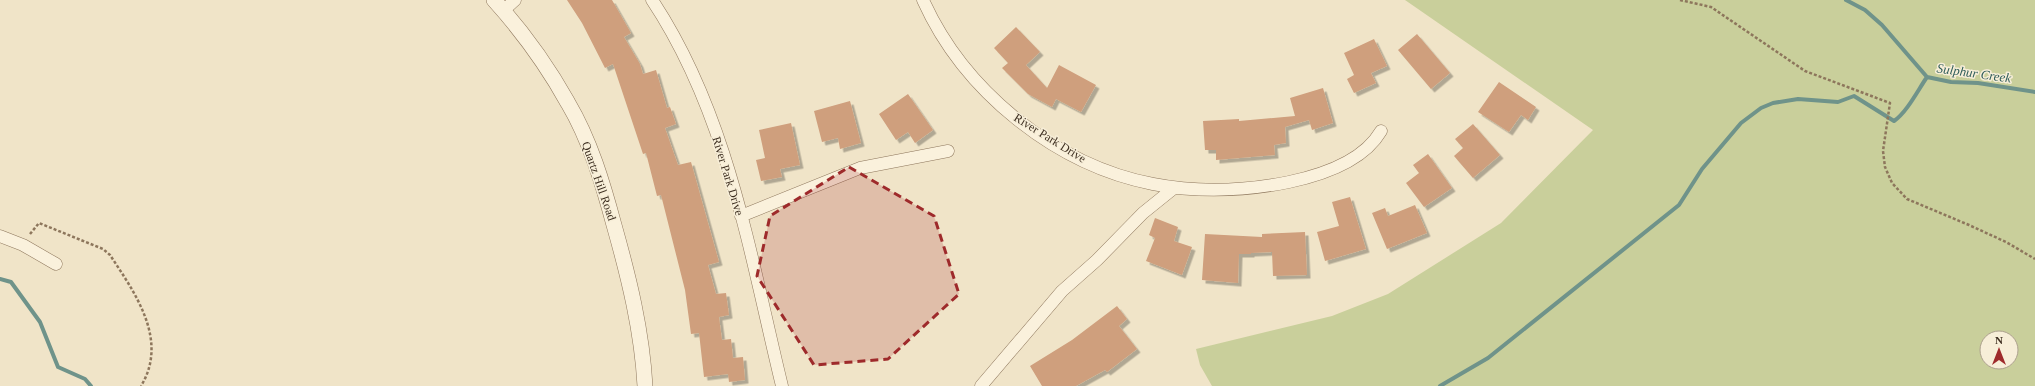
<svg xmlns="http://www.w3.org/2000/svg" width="2035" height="386" font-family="'Times New Roman',serif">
  <defs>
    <filter id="shadow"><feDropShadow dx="3.5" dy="3.5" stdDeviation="0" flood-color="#0004"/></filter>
  </defs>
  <rect width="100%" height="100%" fill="#f0e4c8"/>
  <!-- green -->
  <path fill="#c9cf9b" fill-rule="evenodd" d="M 1405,0 L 2035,0 L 2035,386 L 1212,386 L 1200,365 L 1196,349 L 1332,316 L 1388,294 L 1501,223 L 1593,130 ZM 1987,338 L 2011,338 L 2011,362 L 1987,362 Z"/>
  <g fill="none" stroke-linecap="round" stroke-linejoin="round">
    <!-- stream -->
    <path stroke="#6f938a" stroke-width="4" d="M 1846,0 L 1865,10 L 1882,25 L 1927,77 L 1951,82 L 1978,83 L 2035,92
      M 0,279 L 11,282 L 40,322 L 58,367 L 85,379 L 91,386
      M 1440,386 L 1488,358 L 1679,205 L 1702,169 L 1741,123 L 1761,108 L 1773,103 L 1798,99 L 1838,102 L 1854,96 L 1894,121 C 1907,112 1918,90 1927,77"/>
  </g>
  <!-- building -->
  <path fill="#cf9f7d" filter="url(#shadow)" d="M 567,0 L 612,0 L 631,33 L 624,37 L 640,64 L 643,74 L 656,70 L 667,108 L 670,107 L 676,124 L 665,128 L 678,165 L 691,162 L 719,262 L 708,265 L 716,294 L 726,293 L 729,315 L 719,317 L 722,340 L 731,339 L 733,358 L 743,357 L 745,380 L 729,382 L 728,374 L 704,377 L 699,333 L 691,334 L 685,290 L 661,195 L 657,196 L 646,153 L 643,154 L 613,64 L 605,68 L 582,23 Z
    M 1016,27 L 1040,52 L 1026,65 L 1047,88 L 1059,65 L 1096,85 L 1081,112 L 1056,99 L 1052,107 L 1028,94 L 1002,68 L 1008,63 L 994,48 Z
    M 1417,34 L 1450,73 L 1431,89 L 1398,50 Z
    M 1374,39 L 1387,66 L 1371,73 L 1376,83 L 1354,93 L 1347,79 L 1354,75 L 1344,53 Z
    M 1499,82 L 1536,107 L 1528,120 L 1521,115 L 1509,132 L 1478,112 Z
    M 1323,88 L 1333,123 L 1312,130 L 1309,120 L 1285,127 L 1286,143 L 1274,145 L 1275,155 L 1216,160 L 1216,150 L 1205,150 L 1203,121 L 1239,119 L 1239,121 L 1295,116 L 1290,98 Z
    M 908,94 L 933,130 L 915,143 L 908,132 L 896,140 L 879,114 Z
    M 850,101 L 861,143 L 840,149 L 838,138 L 822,142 L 814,111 Z
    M 791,123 L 800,165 L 780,169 L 782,177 L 761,181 L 756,160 L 765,158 L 759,130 Z
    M 1473,124 L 1500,155 L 1473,178 L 1454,156 L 1463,148 L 1455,139 Z
    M 1428,154 L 1452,188 L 1424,207 L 1406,183 L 1419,173 L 1413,165 Z
    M 1350,197 L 1366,249 L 1325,261 L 1317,232 L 1339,226 L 1332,202 Z
    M 1415,205 L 1427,233 L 1387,249 L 1372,213 L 1385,208 L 1388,216 Z
    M 1155,218 L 1178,227 L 1174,241 L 1192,247 L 1182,275 L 1146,261 L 1155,238 L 1149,235 Z
    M 1305,232 L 1307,275 L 1273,276 L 1272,252 L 1251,253 L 1251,254 L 1239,254 L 1238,283 L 1202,280 L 1205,234 L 1262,237 L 1262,234 Z
    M 1117,306 L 1127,319 L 1119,326 L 1137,349 L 1107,372 L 1105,370 L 1076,386 L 1042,386 L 1030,366 L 1072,340 Z"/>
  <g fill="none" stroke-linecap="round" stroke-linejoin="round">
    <!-- minor casing -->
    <g stroke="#8d765c" stroke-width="13">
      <path id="minor" d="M 652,0 C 728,114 750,255 782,386
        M 923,0 C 964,91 1055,165 1153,184 C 1199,193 1244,191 1289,182 C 1322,175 1363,162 1381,131
        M 503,11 L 515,0
        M 741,216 L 860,168 L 948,151
        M 0,236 L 23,245 L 56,264
        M 981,386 L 1062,291 L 1097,260 L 1143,213 L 1174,188"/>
    </g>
    <!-- tertiary casing -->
    <g stroke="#8d765c" stroke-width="16">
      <path id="tertiary" d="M 494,0 C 522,31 548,67 568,103 C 590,140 603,184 614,225 C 629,278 642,331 645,386"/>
    </g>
    <!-- path -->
    <path stroke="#8d765c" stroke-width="2.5" stroke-dasharray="3 2" stroke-linecap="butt" d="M 1680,0 L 1711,7 L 1805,71 L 1890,103 L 1883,151 L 1885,167 L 1892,183 L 1907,199 L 1969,225 L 2006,242 L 2035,259
      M 30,234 L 39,223 L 103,249 L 110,255 C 135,293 169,340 141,386"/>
    <!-- minor -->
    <use href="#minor" stroke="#faf1dc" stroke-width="12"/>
    <!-- tertiary -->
    <use href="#tertiary" stroke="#faf1dc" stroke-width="15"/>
  </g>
  <!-- marked area -->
  <path fill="#9e2a2b" fill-opacity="0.2" stroke="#9e2a2b" stroke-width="3" stroke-dasharray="8 5" stroke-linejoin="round" d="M 849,167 L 934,216 L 959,294 L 888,359 L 814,365 L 757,276 L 770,216 Z"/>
  <g text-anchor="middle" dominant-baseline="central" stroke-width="3" stroke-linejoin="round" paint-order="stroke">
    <!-- street labels -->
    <g font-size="12" fill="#3d2e20" stroke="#f7eed8">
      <text transform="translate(1050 138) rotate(32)">River Park Drive</text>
      <text transform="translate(728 176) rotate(73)">River Park Drive</text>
      <text transform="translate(599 181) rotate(71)">Quartz Hill Road</text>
    </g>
    <!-- water labels -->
    <g font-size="13" font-style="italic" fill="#2f5d5a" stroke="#f7eed8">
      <text transform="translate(1974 73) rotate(8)">Sulphur Creek</text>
    </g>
  </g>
  <!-- north arrow -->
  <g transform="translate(1999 350)"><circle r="19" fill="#f7eed8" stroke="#ada18e"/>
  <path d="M0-3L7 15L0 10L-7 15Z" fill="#9e2a2b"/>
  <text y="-6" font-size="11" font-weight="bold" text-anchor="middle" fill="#3d2e20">N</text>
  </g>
</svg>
